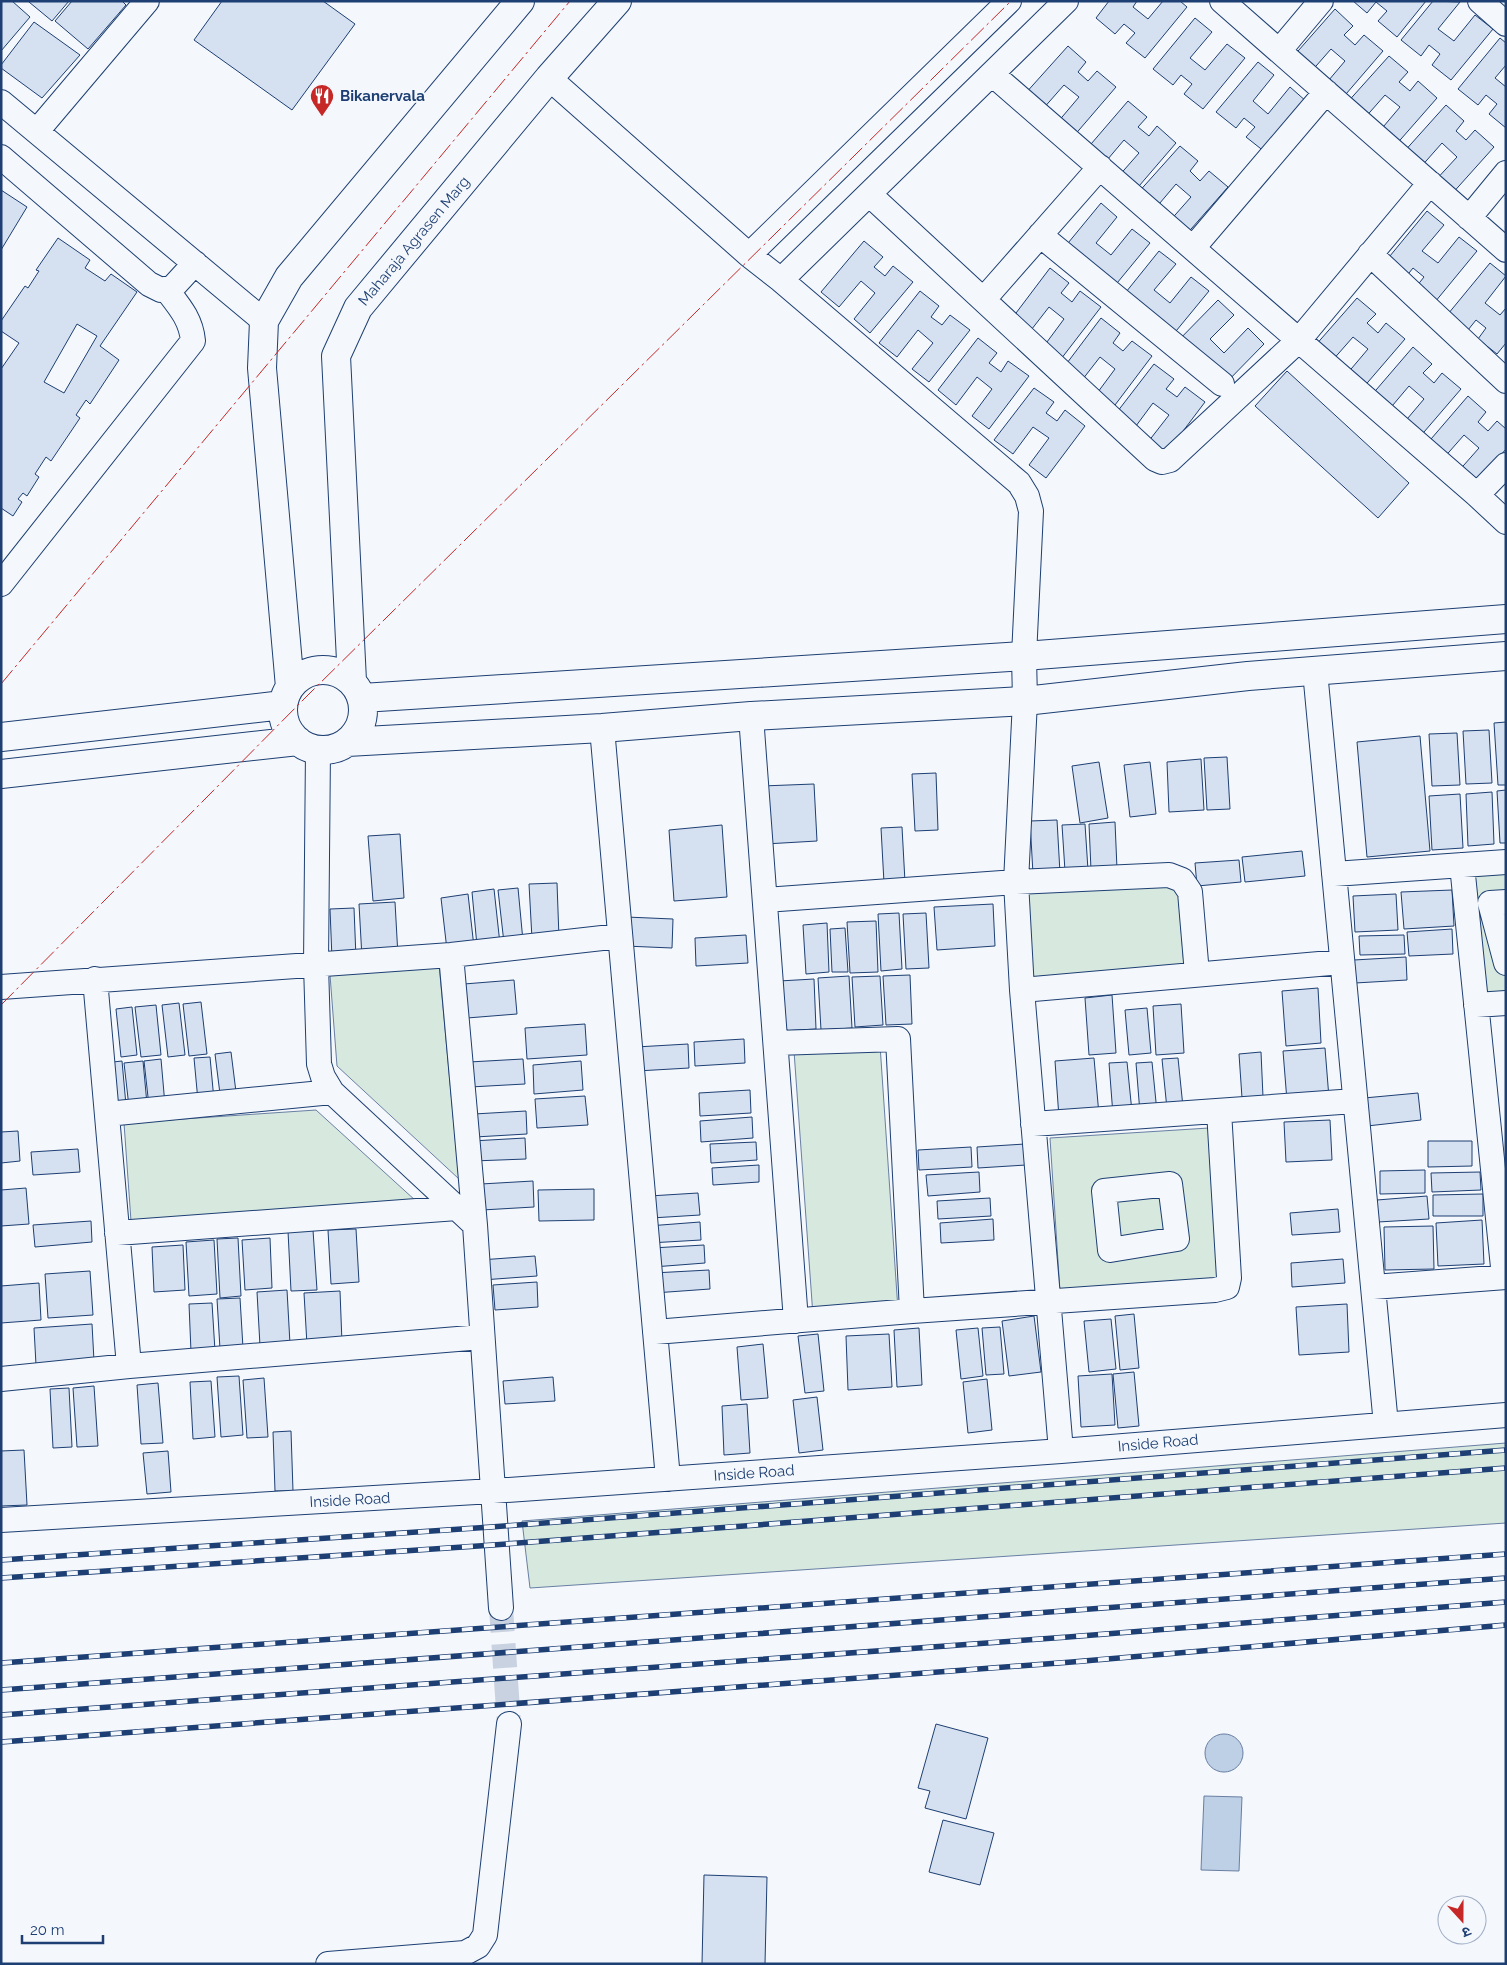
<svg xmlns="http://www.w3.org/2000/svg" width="1507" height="1965" font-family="Raleway,'Noto Sans Devanagari',sans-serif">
  <rect width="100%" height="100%" fill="#f4f7fb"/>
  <!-- green -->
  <path fill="#d7e8df" stroke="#687fa3" d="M 1506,872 L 1506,991 L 1483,993 L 1475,874 Z
    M 1177,877 L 1184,966 L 1032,977 L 1027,888 Z
    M 439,964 L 459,1179 L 337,1066 L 330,975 Z
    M 880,1045 L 898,1310 L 813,1316 L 794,1051 Z
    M 316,1110 L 416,1201 L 131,1221 L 124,1123 Z
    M 1209,1128 L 1219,1281 L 1060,1292 L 1050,1138 Z
    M 1506,1443 L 1506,1523 L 530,1588 L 522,1521 Z"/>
  <!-- water -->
  <path fill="#bed0e5" stroke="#687fa3" d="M1205 1753a19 19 0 1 1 38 0a19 19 0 1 1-38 0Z
    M 1204,1796 L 1242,1797 L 1239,1871 L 1201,1870 Z"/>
  <!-- building -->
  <path fill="#d5e0f0" stroke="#1d3f73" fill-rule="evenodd" d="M 1,1 L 12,1 L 30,17 L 1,51 Z
    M 30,1 L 69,1 L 52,21 L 29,2 Z
    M 72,1 L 122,1 L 126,5 L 88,49 L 55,21 Z
    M 222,1 L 323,1 L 355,24 L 292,110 L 194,40 Z
    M 1109,1 L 1137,1 L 1133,7 L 1148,19 L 1163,1 L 1180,1 L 1187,7 L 1145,58 L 1126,43 L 1135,33 L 1124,24 L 1115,34 L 1096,18 Z
    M 1353,1 L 1426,1 L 1397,37 L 1378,21 L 1387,11 L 1376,2 L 1367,13 Z
    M 1433,1 L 1460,2 L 1438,29 L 1454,41 L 1475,15 L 1493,29 L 1451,80 L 1432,65 L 1440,54 L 1429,45 L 1421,56 L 1401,40 Z
    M 1335,9 L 1353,26 L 1344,35 L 1355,45 L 1364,35 L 1383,51 L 1340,101 L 1323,87 L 1345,61 L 1331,49 L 1309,74 L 1291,59 Z
    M 1195,18 L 1212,32 L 1190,58 L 1205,70 L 1227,44 L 1245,58 L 1203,109 L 1184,94 L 1192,84 L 1181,75 L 1173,85 L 1153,69 Z
    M 34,22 L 80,55 L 42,98 L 1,68 L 1,65 Z
    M 1500,38 L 1506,43 L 1506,65 L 1495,78 L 1506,87 L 1506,128 L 1489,114 L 1497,104 L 1486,95 L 1478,105 L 1458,89 Z
    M 1068,46 L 1086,62 L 1078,72 L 1088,81 L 1097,71 L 1116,87 L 1073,137 L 1057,123 L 1079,97 L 1064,85 L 1042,110 L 1024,95 Z
    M 1389,56 L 1408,72 L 1399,82 L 1410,91 L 1418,81 L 1437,98 L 1394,147 L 1378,133 L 1400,107 L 1385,95 L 1363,120 L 1345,105 Z
    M 1258,62 L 1274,75 L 1253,101 L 1268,114 L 1290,87 L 1307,102 L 1265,152 L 1246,137 L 1255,127 L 1244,118 L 1236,128 L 1216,112 Z
    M 1128,101 L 1147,117 L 1138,127 L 1149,136 L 1157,126 L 1176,143 L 1133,193 L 1117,178 L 1139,153 L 1124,140 L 1102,166 L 1085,151 Z
    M 1446,105 L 1464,121 L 1456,131 L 1466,140 L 1475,130 L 1494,147 L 1450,196 L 1434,182 L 1457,157 L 1442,143 L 1419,169 L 1402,154 Z
    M 1180,146 L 1198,161 L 1190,171 L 1200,181 L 1209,171 L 1228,187 L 1184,237 L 1168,223 L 1191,197 L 1176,184 L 1154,210 L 1136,195 Z
    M 1,190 L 27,207 L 1,250 Z
    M 1101,203 L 1117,217 L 1096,243 L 1111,255 L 1132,229 L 1150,243 L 1108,294 L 1059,254 Z
    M 1427,211 L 1444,225 L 1422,251 L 1438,263 L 1459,237 L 1477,251 L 1435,302 L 1416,287 L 1424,277 L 1413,268 L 1405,278 L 1385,262 Z
    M 58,238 L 90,260 L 85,268 L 105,281 L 111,274 L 137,292 L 100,346 L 119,360 L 90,404 L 86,400 L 76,415 L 80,418 L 51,461 L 46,457 L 35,474 L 39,477 L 27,496 L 23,493 L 18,499 L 22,502 L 13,516 L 1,508 L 1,369 L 19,343 L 1,331 L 1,321 L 25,286 L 28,288 L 39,271 L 36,270 ZM 77,324 L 97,336 L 64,393 L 44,382 Z
    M 864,241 L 883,257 L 874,267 L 885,276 L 893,266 L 913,282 L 870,333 L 854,319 L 875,293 L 861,281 L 839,307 L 821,292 Z
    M 1159,251 L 1176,264 L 1154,290 L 1170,303 L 1191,277 L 1209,291 L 1167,342 L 1118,302 Z
    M 1490,263 L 1506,276 L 1485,303 L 1500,315 L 1506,308 L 1506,343 L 1497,354 L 1478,339 L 1486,328 L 1476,320 L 1468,330 L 1448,314 Z
    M 1050,268 L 1069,283 L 1061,293 L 1072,302 L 1080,291 L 1101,307 L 1061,359 L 1044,346 L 1064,319 L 1049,307 L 1028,334 L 1010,321 Z
    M 920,291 L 939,306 L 931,317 L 942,325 L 950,315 L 970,330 L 929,382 L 912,369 L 933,343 L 918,330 L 897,357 L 879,343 Z
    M 1357,298 L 1376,314 L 1367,323 L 1378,333 L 1386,323 L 1405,339 L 1362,389 L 1346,375 L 1368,349 L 1353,337 L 1331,362 L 1314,347 Z
    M 1218,300 L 1234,315 L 1210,339 L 1224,353 L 1248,328 L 1264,344 L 1218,391 L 1172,347 Z
    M 1101,318 L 1120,333 L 1113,343 L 1123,351 L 1132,341 L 1152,356 L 1112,409 L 1095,396 L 1115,369 L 1100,357 L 1079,384 L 1061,371 Z
    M 978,338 L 997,353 L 989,363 L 1001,372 L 1008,361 L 1029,376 L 989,429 L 972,416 L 992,389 L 977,377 L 956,405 L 938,390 Z
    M 1413,347 L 1432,364 L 1423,373 L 1434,383 L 1442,373 L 1461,389 L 1418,439 L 1402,425 L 1424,399 L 1409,386 L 1387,412 L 1370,397 Z
    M 1154,364 L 1174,379 L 1166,389 L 1177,397 L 1185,387 L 1205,402 L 1165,455 L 1148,442 L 1169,415 L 1153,403 L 1133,430 L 1114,416 Z
    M 1287,371 L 1409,483 L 1378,518 L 1255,406 Z
    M 1034,388 L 1054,402 L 1046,413 L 1057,421 L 1065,410 L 1085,426 L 1046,478 L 1029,465 L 1049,438 L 1033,427 L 1013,454 L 994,440 Z
    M 1468,396 L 1486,412 L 1478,422 L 1488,431 L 1497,421 L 1506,429 L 1506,449 L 1473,487 L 1456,474 L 1479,448 L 1464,435 L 1442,460 L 1425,446 Z
    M 1506,722 L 1506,785 L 1498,785 L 1494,723 Z
    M 1489,730 L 1492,783 L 1466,784 L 1463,731 Z
    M 1457,733 L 1460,785 L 1432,786 L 1429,734 Z
    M 1420,736 L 1430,851 L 1367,857 L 1357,742 Z
    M 1227,757 L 1230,809 L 1207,810 L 1204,758 Z
    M 1201,759 L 1204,810 L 1169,812 L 1167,762 Z
    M 1099,762 L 1108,818 L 1080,823 L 1072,766 Z
    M 1150,762 L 1156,814 L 1130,817 L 1124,765 Z
    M 936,773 L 938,830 L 915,831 L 912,774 Z
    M 814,784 L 817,841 L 765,844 L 762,786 Z
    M 1506,790 L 1506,843 L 1500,843 L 1497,791 Z
    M 1492,792 L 1494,844 L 1468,846 L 1466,794 Z
    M 1460,794 L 1463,848 L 1432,850 L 1429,796 Z
    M 1057,820 L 1060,873 L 1033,874 L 1030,821 Z
    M 1115,822 L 1117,869 L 1091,870 L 1089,824 Z
    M 1085,824 L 1088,870 L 1065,871 L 1062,825 Z
    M 722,825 L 727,897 L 674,901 L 669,830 Z
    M 902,827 L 905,882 L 884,883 L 881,828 Z
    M 400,834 L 404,898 L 373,901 L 368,836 Z
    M 1302,851 L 1305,876 L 1245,882 L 1242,857 Z
    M 1239,860 L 1241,882 L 1197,886 L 1195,863 Z
    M 557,883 L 559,938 L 532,939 L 529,884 Z
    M 518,888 L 523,941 L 504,943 L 498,890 Z
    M 494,889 L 500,944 L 477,946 L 472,892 Z
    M 1452,890 L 1454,926 L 1404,929 L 1401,892 Z
    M 468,894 L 474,947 L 447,950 L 441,898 Z
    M 1396,894 L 1398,930 L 1355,932 L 1353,896 Z
    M 395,902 L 398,956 L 362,958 L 359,904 Z
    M 993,904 L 995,946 L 937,950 L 934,907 Z
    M 354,908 L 356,958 L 332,959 L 330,909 Z
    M 899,913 L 902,969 L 881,971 L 878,914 Z
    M 926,913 L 929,968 L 906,969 L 903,914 Z
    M 626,917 L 673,919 L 672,948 L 625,946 Z
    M 876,921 L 878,972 L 850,973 L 847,922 Z
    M 827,923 L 829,972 L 806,974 L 803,925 Z
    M 845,928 L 848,972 L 832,972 L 830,929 Z
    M 1452,929 L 1453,954 L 1409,956 L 1407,932 Z
    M 746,935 L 748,963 L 696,966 L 695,938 Z
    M 1404,935 L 1405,954 L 1360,955 L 1359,936 Z
    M 1406,957 L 1407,980 L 1355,983 L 1354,960 Z
    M 910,975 L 912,1024 L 886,1025 L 883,976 Z
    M 849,976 L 852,1028 L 821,1030 L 818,978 Z
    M 880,976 L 883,1025 L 855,1027 L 852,977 Z
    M 814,979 L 816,1029 L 781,1031 L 779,981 Z
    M 514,980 L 517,1014 L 467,1018 L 464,984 Z
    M 1318,988 L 1321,1043 L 1286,1046 L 1282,991 Z
    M 1112,995 L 1116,1053 L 1089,1055 L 1085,998 Z
    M 201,1002 L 207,1054 L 189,1056 L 183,1004 Z
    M 179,1003 L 185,1055 L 168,1057 L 162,1005 Z
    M 1181,1004 L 1184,1053 L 1156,1055 L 1153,1006 Z
    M 156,1005 L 161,1055 L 141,1057 L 135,1007 Z
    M 132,1007 L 137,1055 L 121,1057 L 116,1009 Z
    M 1147,1008 L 1151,1053 L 1129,1055 L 1125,1010 Z
    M 585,1024 L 587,1055 L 527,1059 L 525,1028 Z
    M 744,1039 L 745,1063 L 695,1066 L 694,1042 Z
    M 688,1044 L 689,1068 L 637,1071 L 636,1047 Z
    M 1325,1048 L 1329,1098 L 1287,1101 L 1283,1051 Z
    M 231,1052 L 237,1100 L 221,1102 L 215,1054 Z
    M 1261,1052 L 1263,1097 L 1242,1098 L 1239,1054 Z
    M 210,1057 L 214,1100 L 198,1101 L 194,1058 Z
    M 1094,1058 L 1099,1115 L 1059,1118 L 1055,1061 Z
    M 1178,1058 L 1183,1107 L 1167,1109 L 1162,1059 Z
    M 161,1059 L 165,1105 L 149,1106 L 144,1061 Z
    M 523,1059 L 525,1084 L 470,1087 L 469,1062 Z
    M 122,1061 L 126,1105 L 109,1107 L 104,1063 Z
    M 143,1061 L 147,1104 L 129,1107 L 124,1063 Z
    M 581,1061 L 583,1090 L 534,1094 L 533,1065 Z
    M 1127,1062 L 1132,1112 L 1113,1115 L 1109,1063 Z
    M 1152,1062 L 1157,1112 L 1140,1113 L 1136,1063 Z
    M 750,1090 L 751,1113 L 700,1116 L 699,1093 Z
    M 1418,1093 L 1421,1120 L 1367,1126 L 1364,1098 Z
    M 585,1096 L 588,1125 L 537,1128 L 535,1099 Z
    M 526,1111 L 527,1134 L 475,1137 L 474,1114 Z
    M 752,1117 L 753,1138 L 701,1142 L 700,1121 Z
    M 1330,1120 L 1332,1160 L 1286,1162 L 1284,1122 Z
    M 18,1131 L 20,1161 L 1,1163 L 1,1132 Z
    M 525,1138 L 526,1159 L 473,1161 L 472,1141 Z
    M 1428,1141 L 1472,1141 L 1472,1166 L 1428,1167 Z
    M 756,1142 L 757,1160 L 711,1163 L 710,1144 Z
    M 1025,1144 L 1026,1165 L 978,1168 L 977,1147 Z
    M 971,1147 L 972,1167 L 919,1170 L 918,1150 Z
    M 78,1149 L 80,1172 L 33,1175 L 31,1152 Z
    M 759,1165 L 759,1182 L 713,1185 L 712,1168 Z
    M 1425,1170 L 1425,1193 L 1380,1194 L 1380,1171 Z
    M 979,1172 L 980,1192 L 928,1196 L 926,1175 Z
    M 1480,1172 L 1481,1190 L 1432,1192 L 1431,1173 Z
    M 533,1181 L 534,1207 L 482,1210 L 481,1184 Z
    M 26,1188 L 29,1224 L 1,1226 L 1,1190 Z
    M 594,1189 L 594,1220 L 539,1221 L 538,1190 Z
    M 698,1193 L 700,1215 L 651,1218 L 649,1196 Z
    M 1483,1194 L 1483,1216 L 1433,1216 L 1433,1195 Z
    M 1427,1196 L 1429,1219 L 1378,1222 L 1377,1200 Z
    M 990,1198 L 991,1216 L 938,1219 L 937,1201 Z
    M 1338,1209 L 1340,1232 L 1292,1235 L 1290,1213 Z
    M 993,1219 L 994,1240 L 941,1243 L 940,1223 Z
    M 1482,1220 L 1484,1264 L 1438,1266 L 1436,1223 Z
    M 91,1221 L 92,1242 L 35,1247 L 33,1225 Z
    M 700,1222 L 701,1240 L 649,1243 L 648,1226 Z
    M 1433,1226 L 1434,1269 L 1385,1270 L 1384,1227 Z
    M 356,1229 L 359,1282 L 331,1284 L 328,1230 Z
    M 313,1230 L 317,1290 L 291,1291 L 288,1231 Z
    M 238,1238 L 241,1296 L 220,1298 L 217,1239 Z
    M 270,1238 L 272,1288 L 245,1290 L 242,1240 Z
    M 214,1240 L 217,1294 L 189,1296 L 186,1242 Z
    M 183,1245 L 185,1290 L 154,1292 L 152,1247 Z
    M 704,1245 L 705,1263 L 653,1267 L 652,1248 Z
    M 535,1256 L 537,1276 L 482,1280 L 480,1260 Z
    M 1343,1259 L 1345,1283 L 1292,1287 L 1291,1263 Z
    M 709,1270 L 710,1289 L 654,1293 L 653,1273 Z
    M 90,1271 L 93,1315 L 48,1318 L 45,1274 Z
    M 537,1282 L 538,1307 L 495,1310 L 493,1285 Z
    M 39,1283 L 41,1320 L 1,1323 L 1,1286 Z
    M 287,1290 L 290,1344 L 260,1346 L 257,1292 Z
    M 340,1291 L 342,1343 L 307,1345 L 304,1293 Z
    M 240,1298 L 243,1348 L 220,1349 L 217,1299 Z
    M 212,1303 L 215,1351 L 191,1352 L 189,1304 Z
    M 1347,1304 L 1349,1352 L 1299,1355 L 1296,1307 Z
    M 1134,1314 L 1139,1368 L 1120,1370 L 1115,1316 Z
    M 1034,1316 L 1041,1372 L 1009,1376 L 1002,1321 Z
    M 1111,1319 L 1116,1369 L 1089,1372 L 1084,1321 Z
    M 92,1324 L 94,1361 L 36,1365 L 34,1328 Z
    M 1000,1327 L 1004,1374 L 986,1375 L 982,1328 Z
    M 919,1328 L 922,1385 L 897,1387 L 894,1330 Z
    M 978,1328 L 983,1376 L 961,1379 L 956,1330 Z
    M 818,1334 L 824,1391 L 805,1393 L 798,1336 Z
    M 889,1334 L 892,1387 L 848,1390 L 846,1336 Z
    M 763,1344 L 768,1398 L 741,1400 L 737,1347 Z
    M 1134,1372 L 1139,1426 L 1118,1428 L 1113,1374 Z
    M 1112,1374 L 1115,1425 L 1081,1427 L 1078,1376 Z
    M 239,1376 L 243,1435 L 221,1437 L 217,1377 Z
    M 553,1377 L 555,1401 L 505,1404 L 503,1381 Z
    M 264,1378 L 268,1437 L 247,1438 L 243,1380 Z
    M 987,1379 L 992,1430 L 968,1433 L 963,1382 Z
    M 211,1381 L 215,1437 L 193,1439 L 190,1382 Z
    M 158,1383 L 163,1443 L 141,1444 L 137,1385 Z
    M 94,1386 L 98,1446 L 77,1447 L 73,1388 Z
    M 69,1388 L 72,1447 L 53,1448 L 50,1389 Z
    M 817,1397 L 823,1450 L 799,1453 L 793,1400 Z
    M 747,1404 L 750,1453 L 724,1455 L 722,1406 Z
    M 291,1431 L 293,1491 L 275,1491 L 273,1432 Z
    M 24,1450 L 27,1505 L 1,1506 L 1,1451 Z
    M 168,1451 L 171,1492 L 147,1494 L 143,1453 Z
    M 936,1724 L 988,1738 L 966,1819 L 925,1808 L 930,1791 L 918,1788 Z
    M 943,1820 L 994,1833 L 980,1885 L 929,1872 Z
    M 704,1875 L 767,1877 L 765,1964 L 702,1964 Z"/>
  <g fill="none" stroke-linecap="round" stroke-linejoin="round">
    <!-- street-tunnel -->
    <path stroke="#c9d2e0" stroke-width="24" stroke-dasharray="24 12" stroke-linecap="butt" d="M 501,1608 L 509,1724"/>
    <!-- street casing -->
    <g stroke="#1d3f73" stroke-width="26">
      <path id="street" d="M 1222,1 L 1506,250
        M 1480,1 L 1506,24
        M 1279,51 L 1321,1
        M 992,74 L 1477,495 L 1506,522
        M 549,78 L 749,255 L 781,280 L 1019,483 L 1027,496 L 1031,511 L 1024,656 L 1025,701 L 1016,882 L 1022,990 L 1061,1451
        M 1,102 L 264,321
        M 37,131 L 147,1
        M 1,157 L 149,284 L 161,290 L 173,287 L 195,263
        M 869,194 L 1155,459 L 1162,462 L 1170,460 L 1299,340 L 1430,183
        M 1469,218 L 1506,173
        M 1040,235 L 1222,384
        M 1193,248 L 1326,92
        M 1370,254 L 1506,381
        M 749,255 L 1009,1
        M 781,280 L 1066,1
        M 984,299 L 1100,167
        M 1477,495 L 1506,465
        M 1,584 L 193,341 C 191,319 179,306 166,289
        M 1315,671 L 1386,1425
        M 751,716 L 796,1321
        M 602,728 L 668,1479
        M 318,749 L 316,965 L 319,1064 L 323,1077 L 332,1092 L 475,1225 L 501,1608
        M 1462,865 L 1504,1277
        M 1334,874 L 1506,862
        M 765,900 L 1016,882 L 1169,875 L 1182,880 L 1190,892 L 1197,974
        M 1506,902 L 1490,903 L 1506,963
        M 451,955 L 475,1225
        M 95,979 L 129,1366
        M 1,987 L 451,955 L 620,936
        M 1022,990 L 1342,962
        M 1476,1005 L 1506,1003
        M 776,1043 L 898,1039 L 912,1311
        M 107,1114 L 332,1092
        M 1033,1124 L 1355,1101
        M 1170,1184 L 1177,1239 L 1110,1250 L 1104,1191 Z
        M 117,1233 L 457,1208
        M 1373,1287 L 1506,1277
        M 655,1332 L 912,1311 L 1215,1290 L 1227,1287 L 1229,1278 L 1219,1111
        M 1,1379 L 129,1366 L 482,1337
        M 1,1520 L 493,1491 L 1061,1451 L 1506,1415
        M 328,1964 L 465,1953 L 478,1946 L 485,1935 L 509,1724"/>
    </g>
    <!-- secondary casing -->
    <g stroke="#1d3f73" stroke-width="30">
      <path id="secondary" d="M283 710a40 40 0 1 1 80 0a40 40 0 1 1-80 0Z
        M 352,681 L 336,356 L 358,308 L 549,78 L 617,1
        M 290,687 L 262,368 L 264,321 L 289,277 L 520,1
        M 362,698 L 1024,656 L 1506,619
        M 1,737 L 283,705
        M 347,742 L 602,728 L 751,716 L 1025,701 L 1248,676 L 1506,656
        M 1,774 L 298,741"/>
    </g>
    <!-- street -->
    <use href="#street" stroke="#f4f7fb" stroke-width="24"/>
    <!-- secondary -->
    <use href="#secondary" stroke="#f4f7fb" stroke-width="28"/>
    <!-- rail casing -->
    <g stroke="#1d3f73" stroke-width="5.5">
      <path id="rail" d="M 1,1560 L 491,1527 L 1506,1450
        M 1,1578 L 493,1545 L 1506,1468
        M 1,1663 L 1506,1554
        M 1,1690 L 1506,1578
        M 1,1715 L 1068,1637 L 1506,1602
        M 1,1742 L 1072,1662 L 1506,1625"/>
    </g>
    <!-- rail -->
    <use href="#rail" stroke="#f4f7fb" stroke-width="4" stroke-dasharray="11" stroke-linecap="butt"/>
    <!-- power -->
    <path stroke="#c62828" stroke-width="1" stroke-dasharray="18 4 2.5 4" stroke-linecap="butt" d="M 1,684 L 570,1
      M 1,1005 L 308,695 L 1011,1"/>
  </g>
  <!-- icons -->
  <defs>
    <g id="restaurant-pin" transform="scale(1.25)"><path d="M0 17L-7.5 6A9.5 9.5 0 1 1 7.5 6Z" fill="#c62828" stroke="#f4f7fb"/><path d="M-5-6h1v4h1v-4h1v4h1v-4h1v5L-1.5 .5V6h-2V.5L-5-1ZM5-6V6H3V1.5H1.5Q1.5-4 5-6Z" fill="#fff"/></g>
  </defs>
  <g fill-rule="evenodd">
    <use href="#restaurant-pin" x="322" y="96"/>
  </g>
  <g text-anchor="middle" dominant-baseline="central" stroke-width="4" stroke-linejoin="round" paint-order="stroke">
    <!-- poi labels -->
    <g font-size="15" font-weight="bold" fill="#1d3f73" stroke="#f4f7fb" text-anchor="start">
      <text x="340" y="96">Bikanervala</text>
    </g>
    <!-- street labels -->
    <g font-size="15" fill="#1d3f73" stroke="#f4f7fb">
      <text transform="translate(414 241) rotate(-50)">Maharaja Agrasen Marg</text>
      <text transform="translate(1158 1443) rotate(-5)">Inside Road</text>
      <text transform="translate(754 1473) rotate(-4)">Inside Road</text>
      <text transform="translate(350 1500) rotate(-3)">Inside Road</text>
    </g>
  </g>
  <!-- border -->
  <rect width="1507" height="1965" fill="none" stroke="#1d3f73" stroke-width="5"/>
  <!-- north arrow -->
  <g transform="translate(1462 1920) rotate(159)"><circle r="24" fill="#f4f7fb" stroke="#9eadc5"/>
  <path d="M0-4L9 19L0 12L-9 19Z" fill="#c62828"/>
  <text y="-8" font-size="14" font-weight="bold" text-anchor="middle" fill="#1d3f73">उ</text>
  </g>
  <!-- scale -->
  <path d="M22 1935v8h81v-8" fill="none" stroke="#1d3f73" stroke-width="2.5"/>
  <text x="30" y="1935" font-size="15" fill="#1d3f73" stroke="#f4f7fb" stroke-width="4" paint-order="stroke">20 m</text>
</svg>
